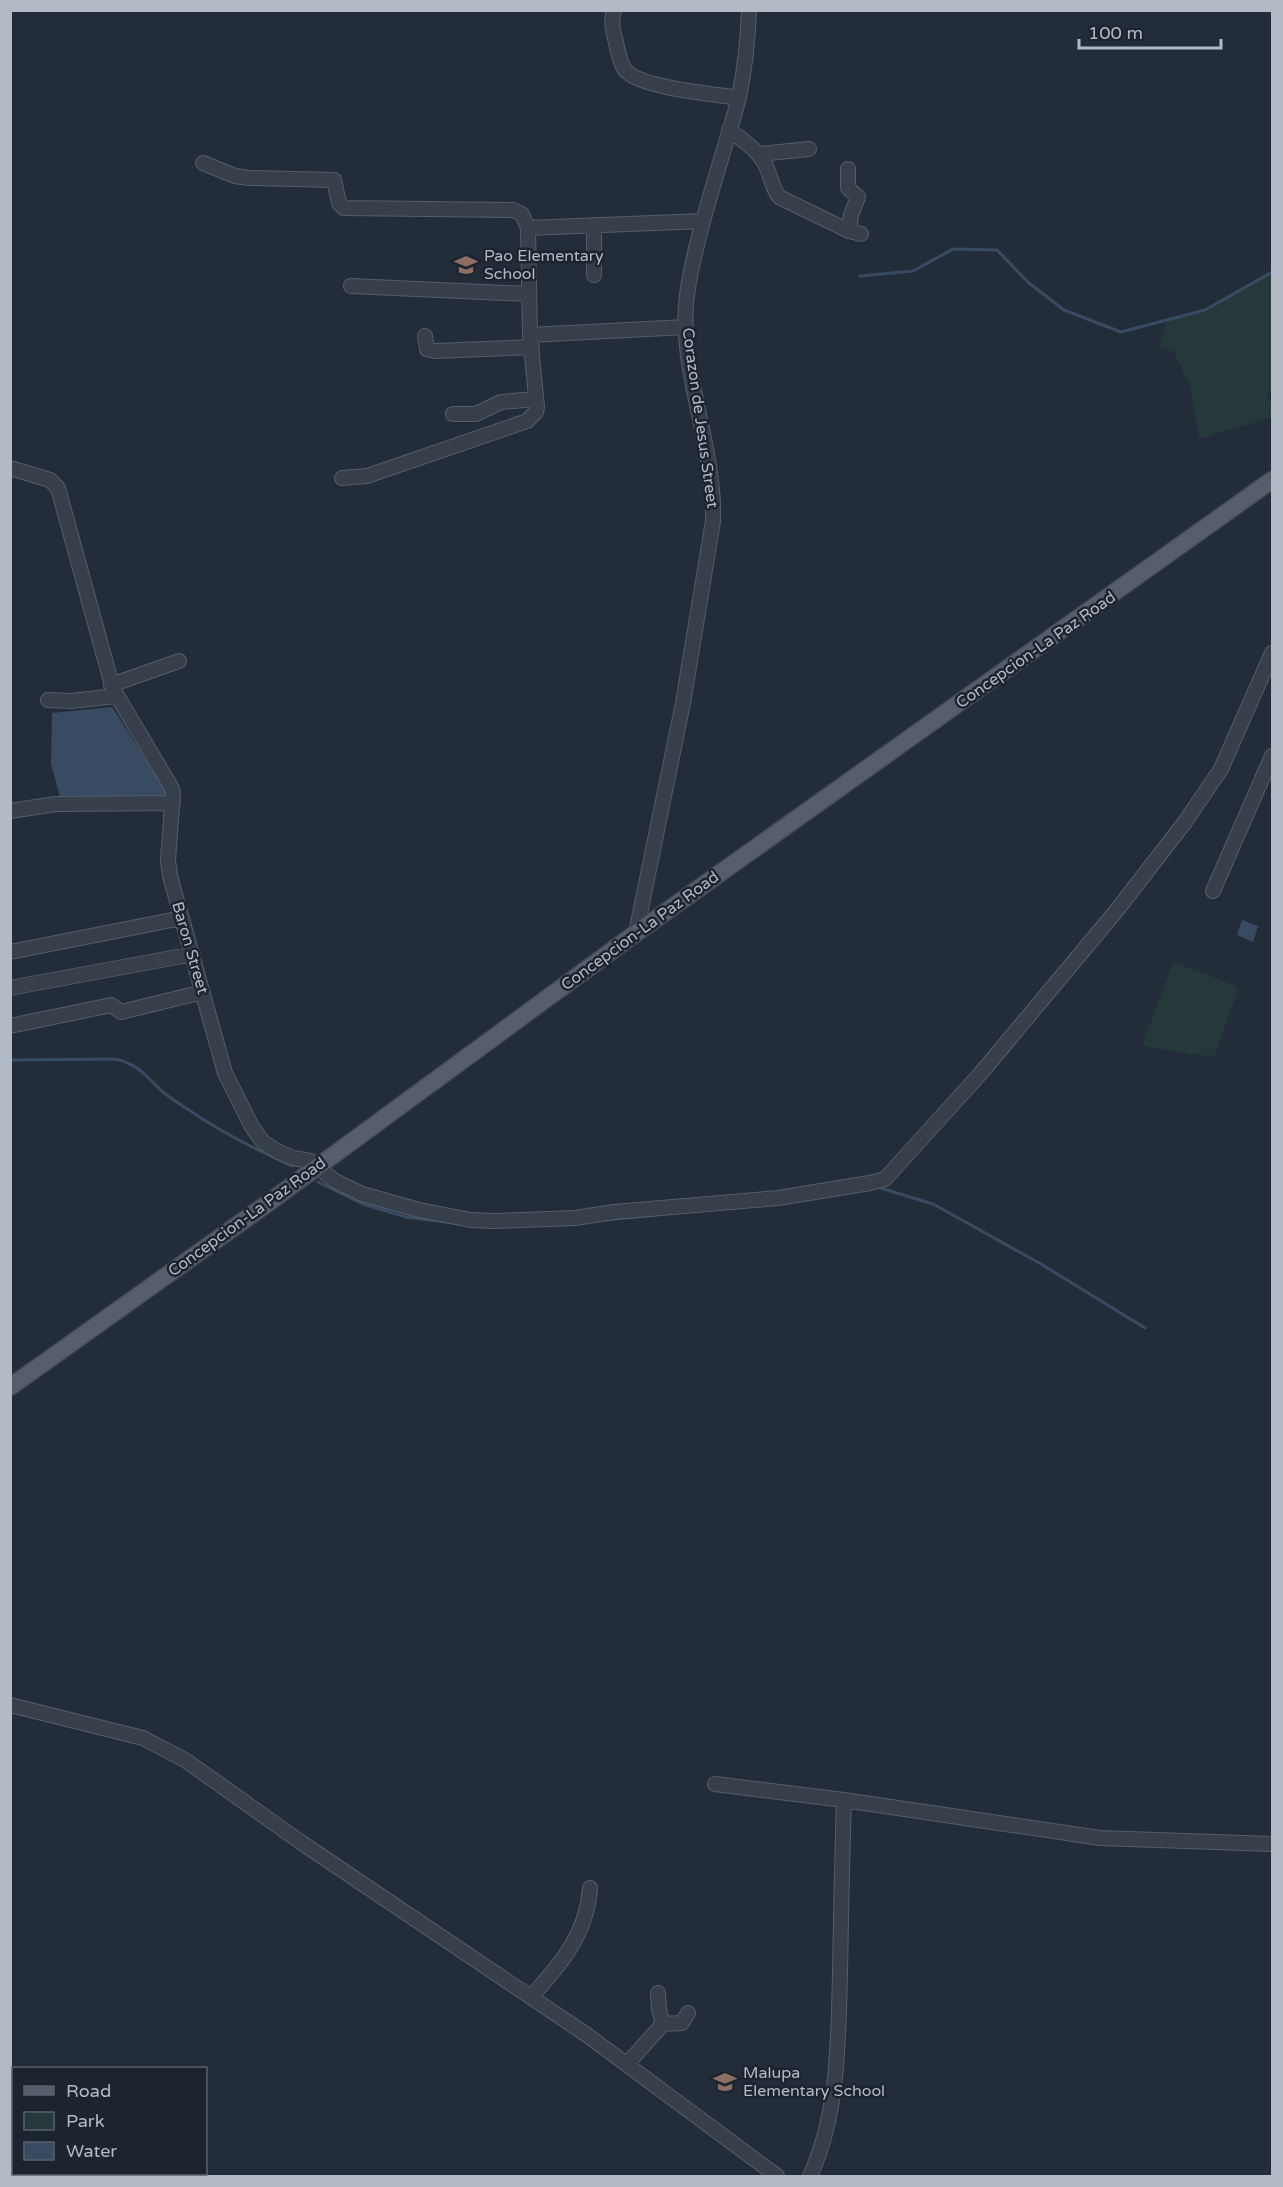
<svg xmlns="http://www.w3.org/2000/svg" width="1283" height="2187" font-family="'Varela Round',sans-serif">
  <rect width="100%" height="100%" fill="#232d3a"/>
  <!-- green -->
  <path fill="#25393b" d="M 1272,273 L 1272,391 L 1266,395 L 1272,404 L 1272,417 L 1199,439 L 1190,386 L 1174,352 L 1157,347 L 1160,345 L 1168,320 L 1205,310 Z
    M 1173,962 L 1236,986 L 1237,993 L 1214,1057 L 1142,1046 Z"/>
  <!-- water -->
  <path fill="#394b63" d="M 112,707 L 169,796 L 61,801 L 51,764 L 52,713 Z
    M 1242,920 L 1258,926 L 1253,942 L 1237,935 Z"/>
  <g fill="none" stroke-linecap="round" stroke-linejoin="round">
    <!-- stream -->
    <path stroke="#394b63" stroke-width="3" d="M 860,276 L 913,271 L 953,249 L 997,250 L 1029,283 L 1064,310 L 1121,332 L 1205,310 L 1272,272
      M 10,1060 L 115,1059 C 139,1064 146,1077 163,1092 C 174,1101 186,1108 198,1116 C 228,1136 259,1151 292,1166
      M 318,1182 L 363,1204 L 406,1217 L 460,1224
      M 877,1187 L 933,1204 L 1041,1264 L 1145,1328
      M 607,1220 L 663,1214"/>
    <!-- minor casing -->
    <g stroke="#555d68" stroke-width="16">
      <path id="minor" d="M 614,10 C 610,23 614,34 617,47 C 619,55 621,66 627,72 C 644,88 714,94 739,98
        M 729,130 C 744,141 758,150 766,166 C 771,177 772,187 779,197 L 849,231 L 861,234
        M 759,154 L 809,149
        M 203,163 L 235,176 L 249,178 L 334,180 L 339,203 L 344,208 L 513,210 L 522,214 L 528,228 L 703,221
        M 848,169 L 848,188 L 858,197 L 851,215 L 849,231
        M 594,225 L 594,275
        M 351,286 L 529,294
        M 530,335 L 686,327
        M 425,336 L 427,349 L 435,351 L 532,347
        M 453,414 L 476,414 L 501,402 L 536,399
        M 10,468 L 50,480 L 58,488 L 113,689 L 170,785 L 173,792 L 168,860 L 170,876 L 225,1073 L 252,1127 L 263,1142 L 277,1151 L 293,1158 L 310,1161 L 320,1165 L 326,1174 L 335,1181 L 362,1194 L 419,1210 L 471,1220 L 494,1221 L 575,1218 L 614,1212 L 778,1198 L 870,1183 L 885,1179 L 981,1073 L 1117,910 L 1185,822 L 1221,769 L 1272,653
        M 342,478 L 367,476 L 527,421 L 536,412 L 537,407 L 530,335 L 528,228
        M 111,685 L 179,661
        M 48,700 L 71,701 L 116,696
        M 10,811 L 56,804 L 173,803
        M 1213,891 L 1272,756
        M 636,933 L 683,703 L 713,521 C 716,447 677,366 687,295 C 694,246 710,197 724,149 C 729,132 735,114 739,97 C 745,68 748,39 749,10
        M 10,952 L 182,918
        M 10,988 L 193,954
        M 10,1026 L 111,1005 L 121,1012 L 203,992
        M 10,1705 L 143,1738 L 185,1760 L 302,1843 L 587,2035 L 777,2176
        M 715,1784 L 844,1800
        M 658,1993 L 659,2009 L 663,2024
        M 531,1997 C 560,1965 587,1934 590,1888
        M 627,2064 L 663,2024 L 682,2023 L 688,2013
        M 810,2176 C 839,2113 838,2042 840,1974 C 841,1916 842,1858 844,1800 L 1100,1838 L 1272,1844"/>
    </g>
    <!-- major casing -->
    <g stroke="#404853" stroke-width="19">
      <path id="major" d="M 10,1387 L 264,1206 L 636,933 L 1272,480"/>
    </g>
    <!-- minor -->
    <use href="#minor" stroke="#373f4a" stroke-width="14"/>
    <!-- major -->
    <use href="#major" stroke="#555e6a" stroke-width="16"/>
  </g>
  <!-- icons -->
  <defs>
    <g id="school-bare" transform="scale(1.8)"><path d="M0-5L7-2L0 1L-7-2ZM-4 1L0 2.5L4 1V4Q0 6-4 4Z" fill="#8d6e63" stroke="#1c242f" stroke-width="2.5" paint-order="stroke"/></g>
  </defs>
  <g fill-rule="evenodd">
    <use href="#school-bare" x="466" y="265"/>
    <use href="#school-bare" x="725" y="2082"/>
  </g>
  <g text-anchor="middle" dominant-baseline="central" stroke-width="5" stroke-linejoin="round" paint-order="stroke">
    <!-- poi labels -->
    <g font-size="16" fill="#b2bac6" stroke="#1c242f" text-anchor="start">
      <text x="484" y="256">Pao Elementary<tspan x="484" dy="18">School</tspan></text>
      <text x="743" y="2073">Malupa<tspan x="743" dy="18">Elementary School</tspan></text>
    </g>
    <!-- street labels -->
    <g font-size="16" fill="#b2bac6" stroke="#1c242f">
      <text transform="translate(700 418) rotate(82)">Corazon de Jesus Street</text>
      <text transform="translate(1036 650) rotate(-35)">Concepcion-La Paz Road</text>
      <text transform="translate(640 931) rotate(-36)">Concepcion-La Paz Road</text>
      <text transform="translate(190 948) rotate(74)">Baron Street</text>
      <text transform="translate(247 1217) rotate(-36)">Concepcion-La Paz Road</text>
    </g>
  </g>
  <!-- border -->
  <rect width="1283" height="2187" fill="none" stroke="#b2bac6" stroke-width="24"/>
  <!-- legend -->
  <rect x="12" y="2067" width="195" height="108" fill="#1c242f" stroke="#58606b" stroke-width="1.5"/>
  <rect x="24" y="2086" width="30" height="9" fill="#555e6a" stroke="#58606b" stroke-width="1.5"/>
  <text x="66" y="2097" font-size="18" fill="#b2bac6">Road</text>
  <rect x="24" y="2112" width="30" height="18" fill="#25393b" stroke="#58606b" stroke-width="1.5"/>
  <text x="66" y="2127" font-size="18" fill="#b2bac6">Park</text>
  <rect x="24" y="2142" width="30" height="18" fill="#394b63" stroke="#58606b" stroke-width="1.5"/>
  <text x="66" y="2157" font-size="18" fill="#b2bac6">Water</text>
  <!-- scale -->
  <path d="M1079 39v9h142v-9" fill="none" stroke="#b2bac6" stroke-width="3"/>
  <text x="1088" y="39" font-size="18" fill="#b2bac6" stroke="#1c242f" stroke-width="4.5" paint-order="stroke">100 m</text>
</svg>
